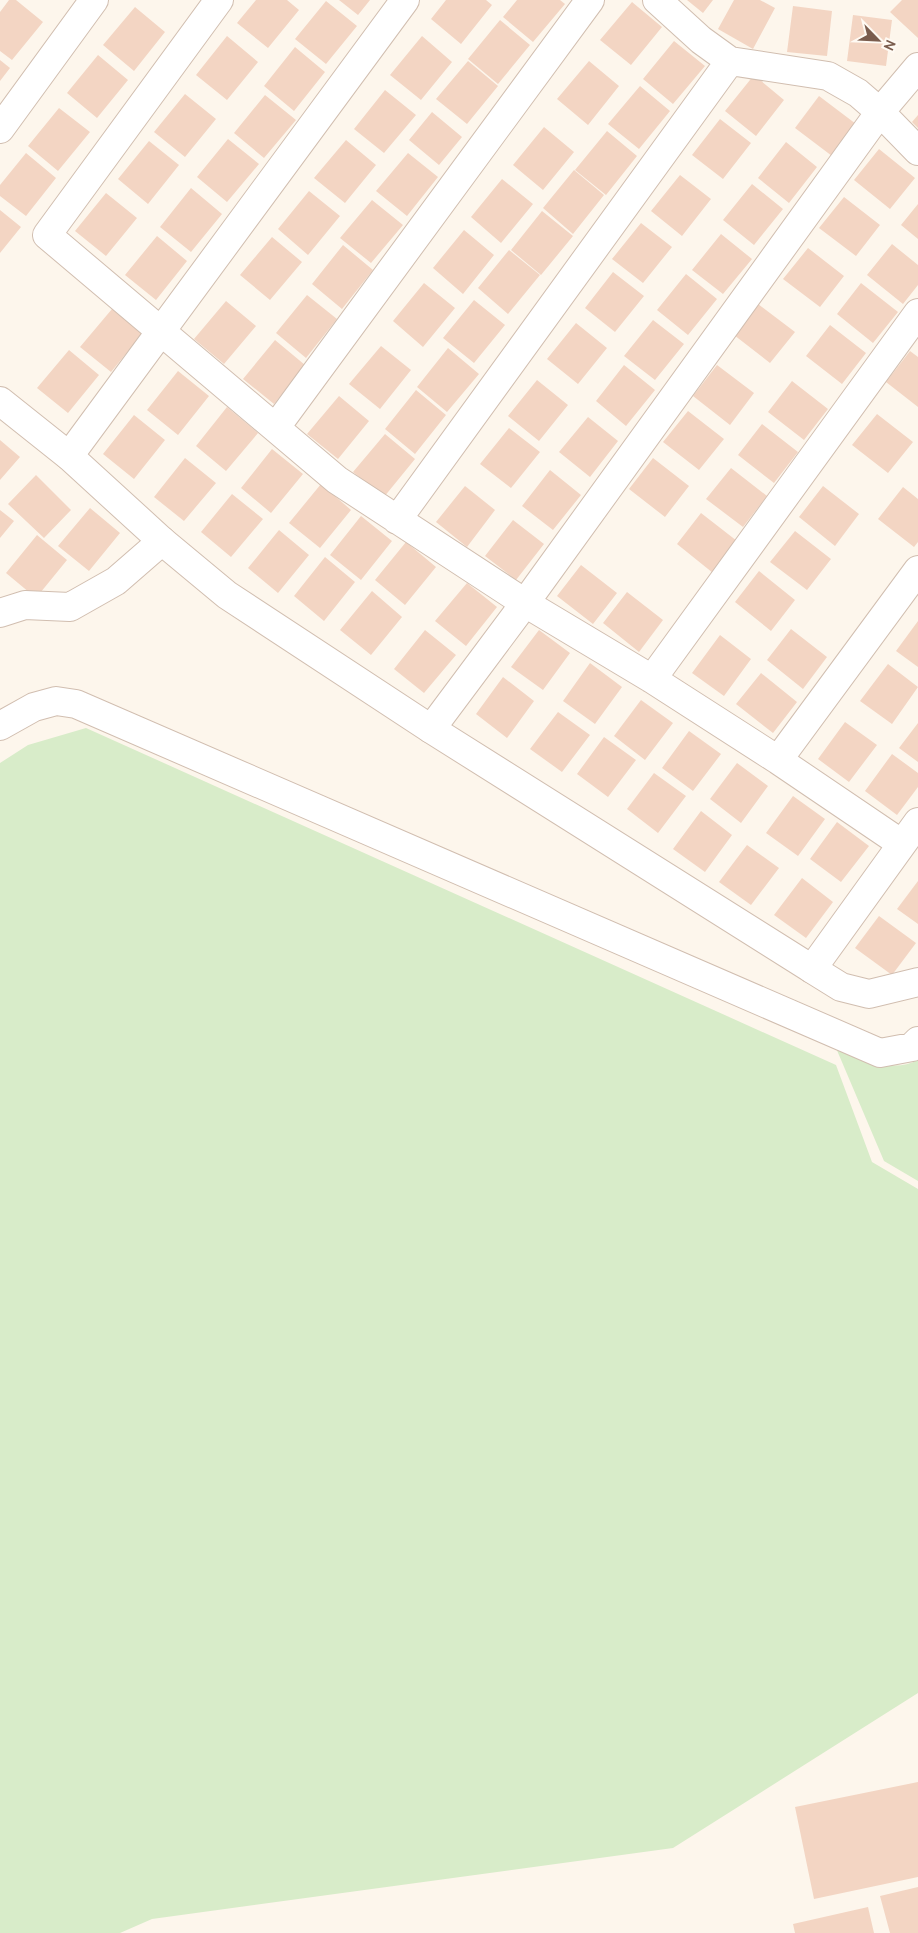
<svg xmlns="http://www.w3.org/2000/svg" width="918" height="1933" font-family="Cabin,sans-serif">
  <rect width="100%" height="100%" fill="#fdf6ec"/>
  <!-- green -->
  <path fill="#d8ecc9" d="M 86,728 L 836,1065 L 872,1162 L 918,1189 L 918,1693 L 673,1848 L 152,1919 L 120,1933 L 0,1933 L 0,763 L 28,745 Z
    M 836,1048 C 862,1058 891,1074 918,1060 L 918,1181 L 884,1161 Z"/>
  <!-- building -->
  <path fill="#f3d5c3" d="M 9,0 L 16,0 L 43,22 L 12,60 L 0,51 L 0,12 Z
    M 256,0 L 287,0 L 299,10 L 268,48 L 237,23 Z
    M 339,0 L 370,0 L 358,15 Z
    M 446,0 L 486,0 L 492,5 L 461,44 L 431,19 Z
    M 517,0 L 560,0 L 565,4 L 533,42 L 503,17 Z
    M 687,0 L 713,0 L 703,13 Z
    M 734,0 L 760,0 L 775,8 L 753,49 L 718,29 Z
    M 902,0 L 918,0 L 918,38 L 890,12 Z
    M 326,1 L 357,26 L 326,64 L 295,39 Z
    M 632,2 L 662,27 L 631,65 L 600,40 Z
    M 793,6 L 832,11 L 827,56 L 787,52 Z
    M 135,7 L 165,32 L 134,71 L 103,45 Z
    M 853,15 L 892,20 L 886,66 L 847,61 Z
    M 500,20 L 530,45 L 498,84 L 468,59 Z
    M 227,36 L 258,62 L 227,100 L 196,75 Z
    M 422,36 L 452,62 L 421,100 L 390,75 Z
    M 674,41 L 705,66 L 673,104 L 643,79 Z
    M 295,47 L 325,72 L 294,111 L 264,86 Z
    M 98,55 L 128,80 L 97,118 L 67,93 Z
    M 0,60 L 10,68 L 0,81 Z
    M 468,61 L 498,86 L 467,124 L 436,99 Z
    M 589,61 L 619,86 L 588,125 L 557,99 Z
    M 754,75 L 784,100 L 756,136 L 725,111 Z
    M 640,86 L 670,111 L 639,149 L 608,124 Z
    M 385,90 L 416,115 L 384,153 L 354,129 Z
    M 185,94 L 216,119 L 185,157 L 154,132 Z
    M 265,95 L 296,120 L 264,158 L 234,133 Z
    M 819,96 L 856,124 L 832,156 L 795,128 Z
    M 59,108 L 90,132 L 58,171 L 28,146 Z
    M 432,112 L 462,137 L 439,165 L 409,140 Z
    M 918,115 L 918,128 L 912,122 Z
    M 720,119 L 751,143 L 723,179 L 692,155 Z
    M 544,127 L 574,152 L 543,190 L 513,165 Z
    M 607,131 L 637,156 L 606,195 L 575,170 Z
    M 228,139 L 259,164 L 227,202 L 197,177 Z
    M 346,140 L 376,165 L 345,203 L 314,178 Z
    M 149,141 L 179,165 L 148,204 L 118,179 Z
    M 786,142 L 817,167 L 789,203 L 758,178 Z
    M 879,149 L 915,178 L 890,209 L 854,180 Z
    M 26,153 L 56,178 L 26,216 L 0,196 L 0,185 Z
    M 408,153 L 438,177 L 407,216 L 376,191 Z
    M 574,170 L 604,195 L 573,234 L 543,208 Z
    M 680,175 L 711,199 L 682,236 L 651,211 Z
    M 502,179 L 533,204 L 501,243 L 471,217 Z
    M 752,184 L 783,209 L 754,245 L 723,220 Z
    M 191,188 L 222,214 L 191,252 L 160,227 Z
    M 309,191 L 340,216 L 308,255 L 278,229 Z
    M 106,193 L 137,218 L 106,256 L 75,231 Z
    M 844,197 L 880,225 L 856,256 L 819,228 Z
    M 372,200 L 403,225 L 371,263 L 340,238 Z
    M 918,204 L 918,239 L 901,225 Z
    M 0,210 L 21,227 L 0,253 Z
    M 542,211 L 573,236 L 541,275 L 511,250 Z
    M 641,223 L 672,247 L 643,283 L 612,259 Z
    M 464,230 L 494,255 L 463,294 L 433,268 Z
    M 721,234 L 752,259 L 723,294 L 692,270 Z
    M 157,236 L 187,261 L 156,300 L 125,275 Z
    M 272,237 L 302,262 L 270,300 L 240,275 Z
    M 892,244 L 918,265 L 918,285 L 903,304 L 867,275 Z
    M 343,245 L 373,270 L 342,309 L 312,284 Z
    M 808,248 L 844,276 L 820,307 L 783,279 Z
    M 509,250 L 540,275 L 508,314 L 478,288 Z
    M 613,272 L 644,296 L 615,332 L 585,308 Z
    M 686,274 L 717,299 L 688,335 L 657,310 Z
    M 424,283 L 455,308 L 423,347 L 393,321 Z
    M 861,283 L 898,312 L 873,343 L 837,314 Z
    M 307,295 L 337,319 L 306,358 L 276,333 Z
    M 474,300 L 505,325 L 474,363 L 443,338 Z
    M 226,301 L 256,326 L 224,364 L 194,339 Z
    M 758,304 L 795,332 L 770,363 L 734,335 Z
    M 112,309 L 142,334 L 111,372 L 80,347 Z
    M 653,320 L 684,344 L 655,380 L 624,356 Z
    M 576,323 L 607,348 L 578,384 L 547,359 Z
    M 830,325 L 866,353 L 842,384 L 806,356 Z
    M 275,340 L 305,365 L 274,404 L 243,379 Z
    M 381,346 L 411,370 L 380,409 L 349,384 Z
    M 448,348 L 479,374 L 447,412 L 417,387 Z
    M 69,350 L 99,375 L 68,413 L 37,388 Z
    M 910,351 L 918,357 L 918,407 L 886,382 Z
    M 624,365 L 655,390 L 626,426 L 596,401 Z
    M 717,365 L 754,393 L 730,425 L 693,396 Z
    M 178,371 L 209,396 L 178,435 L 147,410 Z
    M 537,380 L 568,405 L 539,441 L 508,416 Z
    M 792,381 L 828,409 L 804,440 L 768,412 Z
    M 416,390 L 446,415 L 415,454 L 385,429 Z
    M 339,396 L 369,421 L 338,459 L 307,434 Z
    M 227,407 L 258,433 L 226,471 L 196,446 Z
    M 688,411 L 724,439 L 699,470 L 663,442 Z
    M 877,414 L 913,442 L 888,473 L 852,445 Z
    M 134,415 L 165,440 L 134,479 L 103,454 Z
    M 588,417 L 618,441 L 590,477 L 559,452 Z
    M 762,424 L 798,452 L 774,483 L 738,455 Z
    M 509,428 L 540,452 L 511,488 L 480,464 Z
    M 385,434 L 415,459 L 384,497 L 353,472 Z
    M 0,440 L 20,457 L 0,480 Z
    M 272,449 L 303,474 L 271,513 L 241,488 Z
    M 185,458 L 216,483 L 184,521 L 154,497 Z
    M 653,458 L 689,486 L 665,517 L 629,489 Z
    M 731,468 L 767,496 L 743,527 L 706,499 Z
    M 550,470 L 581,495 L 553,530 L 522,506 Z
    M 36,475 L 71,510 L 44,538 L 8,504 Z
    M 321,484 L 351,510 L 320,548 L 289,523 Z
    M 465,486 L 495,510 L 467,547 L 436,522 Z
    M 823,486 L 859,514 L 835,546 L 799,517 Z
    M 903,487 L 918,499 L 918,542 L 914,547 L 878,519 Z
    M 232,494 L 263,519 L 231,557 L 201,532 Z
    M 90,508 L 120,533 L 89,571 L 58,546 Z
    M 0,510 L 14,521 L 0,538 Z
    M 701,513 L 737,541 L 713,573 L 677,544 Z
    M 361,516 L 392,541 L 361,580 L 330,555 Z
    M 513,520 L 544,544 L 516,580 L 485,556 Z
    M 279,530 L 309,555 L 278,593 L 248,568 Z
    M 795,531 L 831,559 L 807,590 L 770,562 Z
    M 37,535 L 67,560 L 36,598 L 6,573 Z
    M 406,542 L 436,567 L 405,605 L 375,580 Z
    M 325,557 L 355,582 L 324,621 L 294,596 Z
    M 581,565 L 617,593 L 593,624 L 557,596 Z
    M 759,571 L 795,600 L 771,631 L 735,602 Z
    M 467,583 L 497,607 L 466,646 L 435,621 Z
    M 372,591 L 402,617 L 371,655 L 340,630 Z
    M 627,592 L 663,620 L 639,652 L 603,623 Z
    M 918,621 L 918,667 L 896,651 Z
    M 791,629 L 827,657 L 803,689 L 767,660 Z
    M 425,630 L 456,655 L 424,693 L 394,669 Z
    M 539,630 L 570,653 L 543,690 L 511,667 Z
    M 720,635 L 751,659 L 724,696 L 692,673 Z
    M 590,663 L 622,687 L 595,724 L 563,701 Z
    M 888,664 L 918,687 L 892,724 L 860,701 Z
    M 761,673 L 797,702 L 773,733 L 736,704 Z
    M 503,677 L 534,701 L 507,738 L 476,714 Z
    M 641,700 L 673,723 L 645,760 L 614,736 Z
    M 558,712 L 590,735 L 562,772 L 530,749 Z
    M 845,722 L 877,745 L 849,782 L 818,759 Z
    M 918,723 L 918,762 L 899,748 Z
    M 689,731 L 721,754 L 693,791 L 662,768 Z
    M 604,737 L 636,760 L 608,797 L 577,774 Z
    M 892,754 L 918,773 L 918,787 L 897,815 L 865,791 Z
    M 737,763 L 768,786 L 741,823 L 710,799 Z
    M 654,773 L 686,796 L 658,833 L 627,809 Z
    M 793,796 L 825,819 L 798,856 L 766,833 Z
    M 701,811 L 732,835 L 705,872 L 673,849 Z
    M 837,822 L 869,846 L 841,882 L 810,859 Z
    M 747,845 L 779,868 L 751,905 L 719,882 Z
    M 802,878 L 833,902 L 806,938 L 774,915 Z
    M 918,881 L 918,924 L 897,909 Z
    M 879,916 L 916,943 L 892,975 L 855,948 Z
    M 918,1782 L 918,1877 L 814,1899 L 795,1807 Z
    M 918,1887 L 918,1933 L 890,1933 L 880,1896 Z
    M 868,1907 L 874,1933 L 795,1933 L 793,1924 Z"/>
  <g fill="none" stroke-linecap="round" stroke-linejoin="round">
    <!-- minor casing -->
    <g stroke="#d1beb0" stroke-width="30">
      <path id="minor" d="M 219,0 L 47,235 L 337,480 L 525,603 L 652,679 L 778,760 L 902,844
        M 657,0 L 701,40 L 730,61 L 828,76 L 858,93 L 880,112 L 918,151
        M 276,427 L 590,0
        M 69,456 L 405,0
        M 397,520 L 730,61
        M 0,613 L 25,605 L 70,607 L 116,581 L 162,541
        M 652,679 L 918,313
        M 0,726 L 34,707 L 56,701 L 76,704 L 880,1053 L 912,1047 L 918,1041
        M 431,729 L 525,603 L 880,112 L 918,67
        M 778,760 L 918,570
        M 918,822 L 812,969 L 841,987 L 869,994 L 918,982"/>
    </g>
    <!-- tertiary casing -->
    <g stroke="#d1beb0" stroke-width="30">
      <path id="tertiary" d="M 0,129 L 94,0
        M 0,401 L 69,456 L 162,541 L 227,595 L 431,729 L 812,969"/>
    </g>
    <!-- minor -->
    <use href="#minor" stroke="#fff" stroke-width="28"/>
    <!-- tertiary -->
    <use href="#tertiary" stroke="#fff" stroke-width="28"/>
  </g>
  <!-- north arrow -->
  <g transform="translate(878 40) rotate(114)" stroke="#fffaf3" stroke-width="4" paint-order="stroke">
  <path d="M0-4L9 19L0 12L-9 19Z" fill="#7a5c4d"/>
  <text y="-8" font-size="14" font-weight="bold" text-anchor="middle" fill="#7a5c4d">N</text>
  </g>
</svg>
